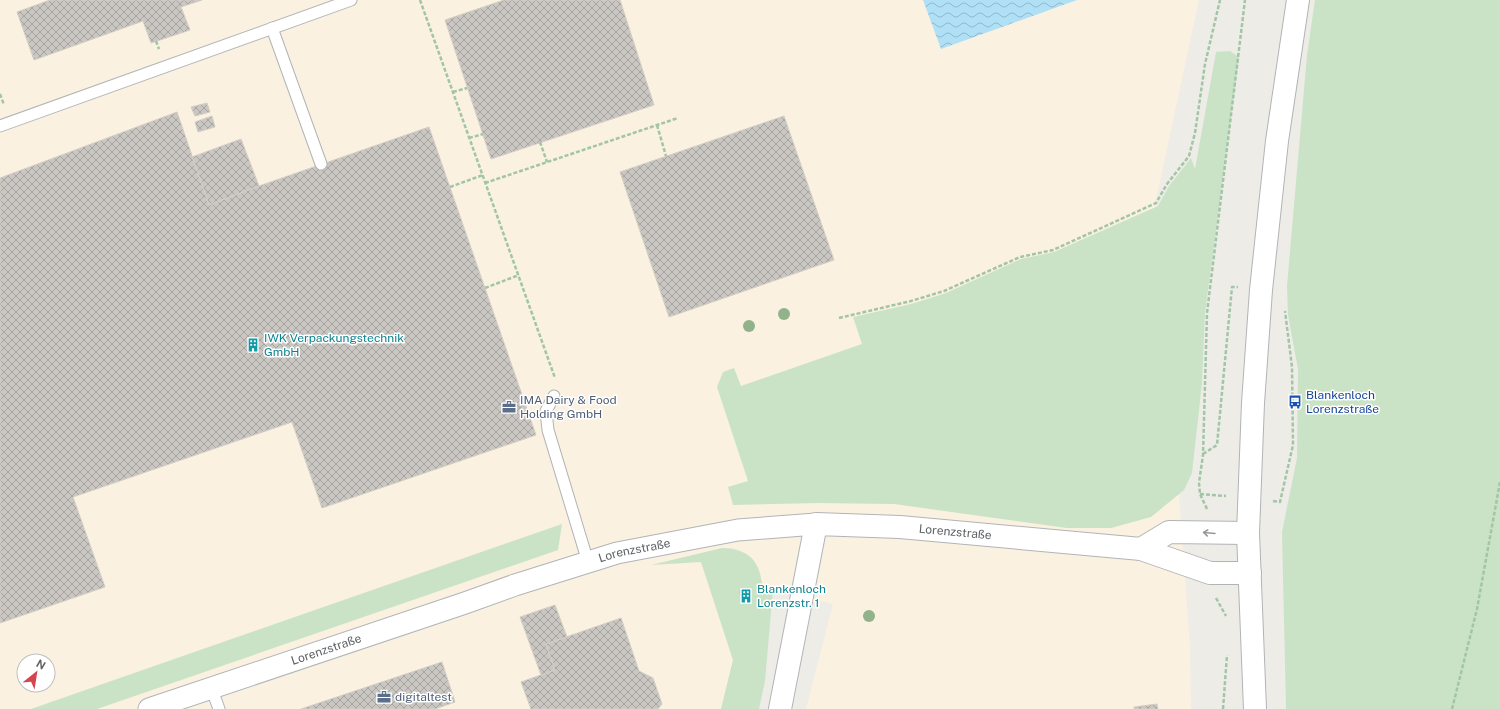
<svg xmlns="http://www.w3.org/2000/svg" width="1500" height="709" font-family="'Public Sans',sans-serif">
  <defs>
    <pattern id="water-waves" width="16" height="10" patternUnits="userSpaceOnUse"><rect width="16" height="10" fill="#afe0f5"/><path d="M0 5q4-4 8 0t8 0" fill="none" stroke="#92b9ca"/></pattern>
    <pattern id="building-cross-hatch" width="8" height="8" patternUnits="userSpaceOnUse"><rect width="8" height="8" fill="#cac7c3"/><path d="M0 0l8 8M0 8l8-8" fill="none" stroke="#a7a5a2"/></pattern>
  </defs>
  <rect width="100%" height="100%" fill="#eeece7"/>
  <!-- commercial -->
  <path fill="#faf1e0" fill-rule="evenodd" d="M 0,0 L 1199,0 L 1156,200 L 1176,453 L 1190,647 L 1191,709 L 806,709 L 833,604 L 773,589 L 762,584 L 759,568 L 752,558 L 743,552 L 732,548 L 722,548 L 701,562 L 733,660 L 721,709 L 0,709 ZM 24,661 L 48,661 L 48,685 L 24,685 Z"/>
  <!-- grass -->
  <path fill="#cae3c6" d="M 1315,0 L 1500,0 L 1500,709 L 1286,709 L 1282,532 L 1297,458 L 1298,369 L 1288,315 L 1287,286 L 1307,55 Z
    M 1230,51 L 1239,57 L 1205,313 L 1202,383 L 1192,473 L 1184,490 L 1151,517 L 1111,528 L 1067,528 L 894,504 L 817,503 L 733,505 L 728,487 L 748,481 L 717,387 L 723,372 L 734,368 L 741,386 L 862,344 L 853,317 L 911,304 L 946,293 L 1021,259 L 1054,252 L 1158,206 L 1169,186 L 1191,158 L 1195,169 L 1216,52 Z
    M 562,524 L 558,550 L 97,709 L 31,709 Z
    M 722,548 C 747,549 759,559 762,584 L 773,589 L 765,681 L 759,709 L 721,709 L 733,660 L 701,562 L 651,565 Z"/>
  <!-- water -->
  <path fill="url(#water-waves)" d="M 923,0 L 1077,0 L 941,49 Z"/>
  <!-- building -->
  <path fill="url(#building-cross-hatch)" stroke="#d3cdc5" d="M 50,0 L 202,0 L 181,7 L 190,30 L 151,43 L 143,21 L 34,60 L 17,12 Z
    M 504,0 L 620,0 L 654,105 L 491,159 L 445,20 Z
    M 207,103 L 210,112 L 195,116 L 191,107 Z
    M 177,112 L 209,205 L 259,186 L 429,127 L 536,435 L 322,508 L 292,422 L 73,497 L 105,587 L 0,623 L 0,178 Z
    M 212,116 L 215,127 L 198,132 L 195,122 Z
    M 784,116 L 834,260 L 669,317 L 620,172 Z
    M 241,139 L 259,186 L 209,205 L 192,157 Z
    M 749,589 L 752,600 L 743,602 L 739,591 Z
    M 555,605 L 567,637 L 546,644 L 555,670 L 541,675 L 520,617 Z
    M 621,618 L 639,671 L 653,678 L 662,704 L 658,709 L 531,709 L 521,682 L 555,670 L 546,644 Z
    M 442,662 L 455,702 L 435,709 L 301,709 Z
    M 1157,704 L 1158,709 L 1134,709 L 1134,707 Z"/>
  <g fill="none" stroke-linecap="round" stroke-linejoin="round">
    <!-- service casing -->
    <g stroke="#b1b4b7" stroke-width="13">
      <path id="service" d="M 272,28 L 321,164
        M 0,126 L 351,0
        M 554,396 L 546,411 L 548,430 L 588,562
        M 211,687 L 219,709"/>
    </g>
    <!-- minor casing -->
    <g stroke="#b1b4b7" stroke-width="23">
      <g id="minor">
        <path id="s1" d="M 149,709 L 465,603 L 515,585 L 617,553 L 738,530 L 816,524"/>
      </g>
    </g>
    <!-- secondary casing -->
    <g stroke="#b1b4b7" stroke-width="24">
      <g id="secondary">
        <path d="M 1141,549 L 1169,532 L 1248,533"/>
        <path id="s2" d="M 780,709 L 816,524 L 900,527 L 1141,549 L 1210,573 L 1250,573"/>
        <path d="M 1255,709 L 1248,533 L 1253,403 L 1261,290 L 1277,141 L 1298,0"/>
      </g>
    </g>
    <!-- path -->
    <path stroke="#a2c5a7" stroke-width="2.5" stroke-dasharray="4 2" stroke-linecap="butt" d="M 420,0 L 555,378
      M 156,41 L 159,49
      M 453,92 L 467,88
      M 0,94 L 4,105
      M 657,125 L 666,156
      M 469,138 L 483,134
      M 540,142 L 547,162
      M 485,183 L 678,118
      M 450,187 L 483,175
      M 485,288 L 519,275
      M 839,318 L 911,301 L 944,291 L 1020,257 L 1053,250 L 1156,203 L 1167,184 L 1189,156 L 1195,133 L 1205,64 L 1220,0
      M 1203,454 L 1217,445 L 1232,287 L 1238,287
      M 1200,494 L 1226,496
      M 1273,501 L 1280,502 L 1293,445 L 1292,367 L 1285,311
      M 1207,509 L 1200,494 L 1199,483 L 1203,455 L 1207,313 L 1245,0
      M 1216,598 L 1226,616
      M 1223,709 L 1227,655
      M 1452,709 L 1477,609 L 1500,482"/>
    <!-- service -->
    <use href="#service" stroke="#fff" stroke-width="11"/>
    <!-- minor -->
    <use href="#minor" stroke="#fff" stroke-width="21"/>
    <!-- secondary -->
    <use href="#secondary" stroke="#fff" stroke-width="22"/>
  </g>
  <!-- trees -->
  <g fill="#92b28b">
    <circle cx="784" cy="314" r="6"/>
    <circle cx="749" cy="326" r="6"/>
    <circle cx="869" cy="616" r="6"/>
  </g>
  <!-- one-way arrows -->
  <defs><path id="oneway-shaft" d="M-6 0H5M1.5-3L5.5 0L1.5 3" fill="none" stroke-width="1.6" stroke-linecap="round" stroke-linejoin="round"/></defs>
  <use stroke="#96999b" href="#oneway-shaft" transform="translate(1209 533) rotate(-175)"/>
  <!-- icons -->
  <defs>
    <g id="building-bare" transform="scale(1.08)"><path d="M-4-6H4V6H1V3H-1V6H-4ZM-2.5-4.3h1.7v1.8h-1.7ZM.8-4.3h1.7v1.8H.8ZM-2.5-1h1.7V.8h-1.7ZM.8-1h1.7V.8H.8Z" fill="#0f9aa8" stroke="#fff" stroke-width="2.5" paint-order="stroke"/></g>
    <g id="bus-bare" transform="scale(1.08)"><path d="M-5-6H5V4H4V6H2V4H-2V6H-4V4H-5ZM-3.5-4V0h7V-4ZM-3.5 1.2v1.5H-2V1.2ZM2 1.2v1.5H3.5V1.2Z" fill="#1a4fb4" stroke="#fff" stroke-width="2.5" paint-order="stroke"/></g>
    <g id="office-bare" transform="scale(1.08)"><path d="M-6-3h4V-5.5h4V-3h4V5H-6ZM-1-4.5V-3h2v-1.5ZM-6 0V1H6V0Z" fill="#5c6f8a" stroke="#fff" stroke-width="2.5" paint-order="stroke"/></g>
  </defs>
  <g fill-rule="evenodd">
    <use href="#building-bare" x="253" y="345"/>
    <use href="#bus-bare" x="1295" y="402"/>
    <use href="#office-bare" x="509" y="407"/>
    <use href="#building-bare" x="746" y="596"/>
    <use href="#office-bare" x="384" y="697"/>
  </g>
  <g text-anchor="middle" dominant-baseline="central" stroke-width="3" stroke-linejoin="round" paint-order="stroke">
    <!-- culture labels -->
    <g font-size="12" fill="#0d838f" stroke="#fff" text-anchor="start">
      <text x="264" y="338">IWK Verpackungstechnik<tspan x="264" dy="14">GmbH</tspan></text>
      <text x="757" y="589">Blankenloch<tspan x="757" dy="14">Lorenzstr. 1</tspan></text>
    </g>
    <!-- transit labels -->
    <g font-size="12" fill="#164399" stroke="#fff" text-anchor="start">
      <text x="1306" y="395">Blankenloch<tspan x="1306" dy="14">Lorenzstraße</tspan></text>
    </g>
    <!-- service labels -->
    <g font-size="12" fill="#4e5e75" stroke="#fff" text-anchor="start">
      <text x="520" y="400">IMA Dairy &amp; Food<tspan x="520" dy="14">Holding GmbH</tspan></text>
      <text x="395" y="697">digitaltest</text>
    </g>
    <!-- street labels -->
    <g font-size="12" fill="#5e6265" stroke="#fff">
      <text stroke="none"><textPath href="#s2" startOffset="328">Lorenzstraße</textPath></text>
      <text stroke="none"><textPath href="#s1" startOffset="511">Lorenzstraße</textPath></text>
      <text stroke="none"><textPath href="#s1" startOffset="187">Lorenzstraße</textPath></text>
    </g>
  </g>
  <!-- north arrow -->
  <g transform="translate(36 673) rotate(30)"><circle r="19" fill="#ffffff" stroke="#bfc0c1"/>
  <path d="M0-3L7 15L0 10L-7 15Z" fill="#d6454d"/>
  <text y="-6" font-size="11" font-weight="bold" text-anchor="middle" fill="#5e6265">N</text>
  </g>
</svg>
